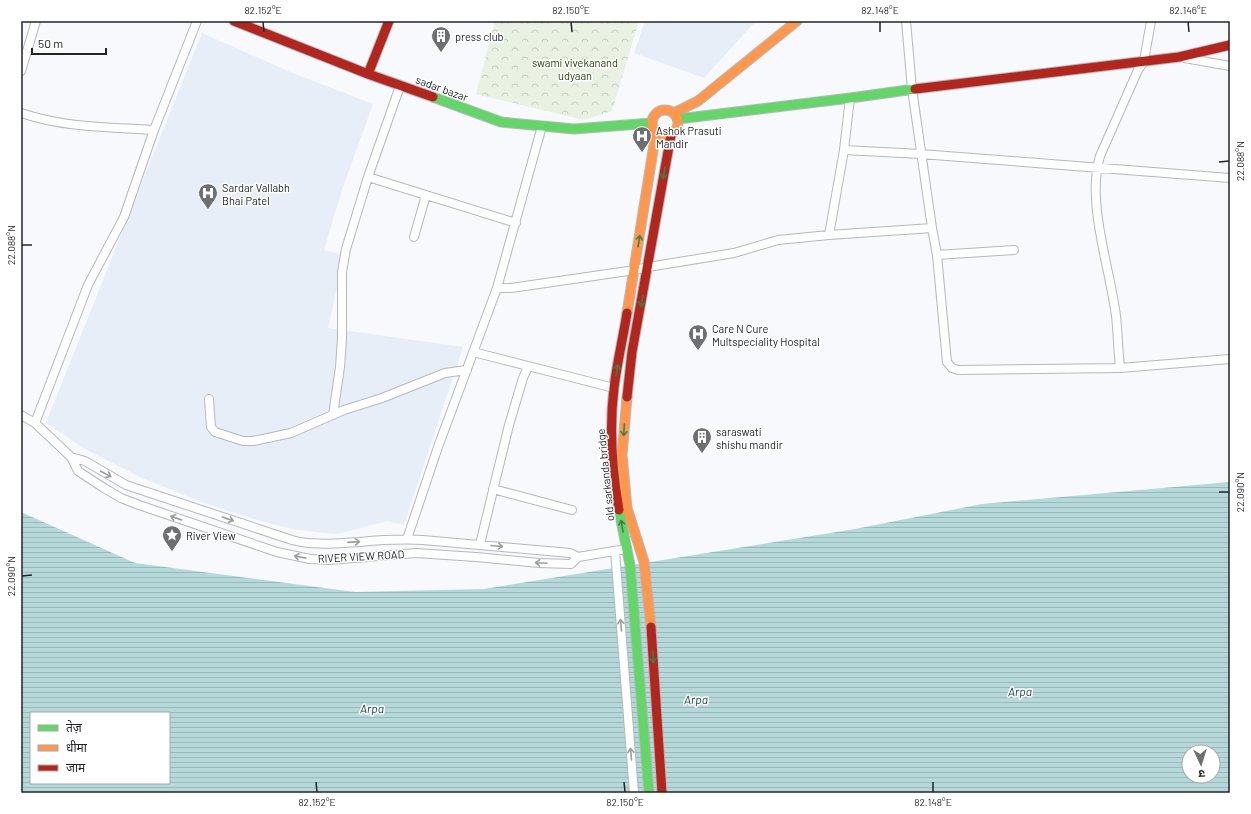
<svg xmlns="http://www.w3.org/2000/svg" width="1251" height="814" font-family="Barlow,'Noto Sans Devanagari',sans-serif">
  <defs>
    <pattern id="park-crowns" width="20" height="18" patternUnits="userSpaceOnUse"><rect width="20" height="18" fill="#e9f1e3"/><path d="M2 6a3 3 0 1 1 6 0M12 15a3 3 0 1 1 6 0" fill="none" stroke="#c8cec3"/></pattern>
    <pattern id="water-rules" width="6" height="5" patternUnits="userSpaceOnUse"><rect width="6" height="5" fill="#b5d8d9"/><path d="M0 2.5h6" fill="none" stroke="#9bb9ba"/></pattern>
  </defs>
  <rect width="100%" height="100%" fill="#f7f9fc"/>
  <!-- built -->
  <path fill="#e7eef8" d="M 645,21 L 758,21 L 751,26 L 704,78 L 634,53 Z
    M 202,33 L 290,72 L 373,104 L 342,190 L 324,250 L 344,255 L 328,328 L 463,347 L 404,525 L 387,521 L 338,534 L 325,533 L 292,529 L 254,519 L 201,502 L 140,477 L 85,449 L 46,423 Z"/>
  <!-- park -->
  <path fill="url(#park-crowns)" d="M 495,21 L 639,21 L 612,111 L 584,120 L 476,94 Z"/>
  <!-- water -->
  <path fill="url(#water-rules)" fill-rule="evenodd" d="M 1230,482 L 1230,793 L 21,793 L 21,512 L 135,563 L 355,592 L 484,589 L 855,529 L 982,504 ZM 31,713 L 169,713 L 169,783 L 31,783 ZM 1189,752 L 1213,752 L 1213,776 L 1189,776 Z"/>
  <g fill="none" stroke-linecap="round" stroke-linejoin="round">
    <!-- street casing -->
    <g stroke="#b6b8bb" stroke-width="10">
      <path id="street" d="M 906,21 L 912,89 L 932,228 L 937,255 L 947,362 L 952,368 L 958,370 L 1120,368 L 1230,359
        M 1185,58 L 1230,66
        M 21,71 L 36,21
        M 21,113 C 66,128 108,127 154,130
        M 844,150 L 921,154 L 1230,178
        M 368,177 L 516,223
        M 829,235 L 844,150 L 850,98
        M 414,237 L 426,195
        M 937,255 L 1014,250
        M 497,288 L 511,288 L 635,270 L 648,267 L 734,253 L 778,240 L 829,235 L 932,228
        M 473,352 L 614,388
        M 1120,368 C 1118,350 1118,333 1116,316 C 1110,268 1086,202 1100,156 L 1138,70 L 1144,61 L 1151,21
        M 209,399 L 211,427 L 215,432 L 243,441 L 253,441 L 291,433 L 344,410 L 382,398 L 445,373 L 467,370
        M 21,415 L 35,423 L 71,457 L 78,471 L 104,488 L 121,498 L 139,505 L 277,552 L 310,559 L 329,560 L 416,553 L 476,557 L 539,563 L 571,564 L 578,557 L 626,549
        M 333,415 L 340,367 L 342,339 L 342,272 L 346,249 L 368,177 L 400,86
        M 35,423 L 88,285 L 124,217 L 154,130 L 197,21
        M 71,457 L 85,461 L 126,485 L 292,540 C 314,546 337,543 360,542 C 381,540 402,539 423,540 L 570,553 L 578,557
        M 493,489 L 572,510
        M 407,539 L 438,447 L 497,288 L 542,126
        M 480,544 L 509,425 L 523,378 L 528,367
        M 615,551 L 634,793"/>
    </g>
    <!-- fast casing -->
    <g stroke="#b6b8bb" stroke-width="11">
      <path id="fast" d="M 433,97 L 501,122 L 574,129 L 652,123
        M 678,119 L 850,98 L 915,89
        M 619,510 L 630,565 L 649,793"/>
    </g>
    <!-- slow casing -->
    <g stroke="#b6b8bb" stroke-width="11">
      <path id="slow" d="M652 123a13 13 0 1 1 26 0a13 13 0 1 1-26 0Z
        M 674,113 L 698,101 L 797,21
        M 627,313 L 656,132
        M 627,397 L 622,455 L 627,508 L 644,562 L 651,627"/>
    </g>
    <!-- jam casing -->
    <g stroke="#b6b8bb" stroke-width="11">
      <path id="jam" d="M 234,21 L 368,74 L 433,97
        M 368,74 L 389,21
        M 915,89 L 1179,57 L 1230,45
        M 627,397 L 632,352 L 671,135
        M 619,510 C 612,470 609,428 614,388 C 617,363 623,338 627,313
        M 651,627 L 662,793"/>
    </g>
    <!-- street -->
    <use href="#street" stroke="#fefeff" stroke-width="8"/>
    <!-- fast -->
    <use href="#fast" stroke="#63d668" stroke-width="9"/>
    <!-- slow -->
    <use href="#slow" stroke="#ff974d" stroke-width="9"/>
    <!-- jam -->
    <use href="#jam" stroke="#b3261e" stroke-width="9"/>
  </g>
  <!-- one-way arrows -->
  <defs><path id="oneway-shaft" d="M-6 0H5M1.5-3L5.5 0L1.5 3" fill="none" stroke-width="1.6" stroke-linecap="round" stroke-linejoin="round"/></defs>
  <g stroke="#427d48">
    <use href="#oneway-shaft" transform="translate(664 173) rotate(100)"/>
    <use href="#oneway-shaft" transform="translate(639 241) rotate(-81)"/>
    <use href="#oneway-shaft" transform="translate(642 301) rotate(101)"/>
    <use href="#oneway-shaft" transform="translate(617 370) rotate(-80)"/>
    <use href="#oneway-shaft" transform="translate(624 430) rotate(93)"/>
    <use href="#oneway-shaft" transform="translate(622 526) rotate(-100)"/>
    <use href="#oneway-shaft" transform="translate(653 657) rotate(86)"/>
  </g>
  <g stroke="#9b9c9e">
    <use href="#oneway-shaft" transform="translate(106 474) rotate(28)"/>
    <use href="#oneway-shaft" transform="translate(176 518) rotate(-161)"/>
    <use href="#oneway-shaft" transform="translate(228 519) rotate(19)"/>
    <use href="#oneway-shaft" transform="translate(354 542) rotate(-4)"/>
    <use href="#oneway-shaft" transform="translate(497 546) rotate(5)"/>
    <use href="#oneway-shaft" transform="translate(300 557) rotate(-170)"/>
    <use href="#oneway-shaft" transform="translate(541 563) rotate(-177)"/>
    <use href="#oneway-shaft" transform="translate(621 625) rotate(-95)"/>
    <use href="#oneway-shaft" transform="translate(631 754) rotate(-95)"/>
  </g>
  <!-- ticks -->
  <path fill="none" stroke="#222428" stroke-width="1.5" d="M 263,22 L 264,32M 571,22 L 572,32M 880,22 L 880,32M 1188,22 L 1189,32M 1219,162 L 1229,161M 22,245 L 32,245M 1219,492 L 1229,492M 22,576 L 32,575M 316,782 L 317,792M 624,782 L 625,792M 933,782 L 933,792"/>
  <!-- icons -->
  <defs>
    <g id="building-pin" transform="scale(1)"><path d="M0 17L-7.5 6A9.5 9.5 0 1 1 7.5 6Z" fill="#6d6f72" stroke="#fff"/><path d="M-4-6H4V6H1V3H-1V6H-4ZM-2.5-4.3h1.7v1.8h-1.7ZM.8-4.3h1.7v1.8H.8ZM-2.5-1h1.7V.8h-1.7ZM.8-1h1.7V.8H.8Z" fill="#fff"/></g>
    <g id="hospital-pin" transform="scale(1)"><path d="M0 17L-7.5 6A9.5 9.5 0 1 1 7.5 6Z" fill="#6d6f72" stroke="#fff"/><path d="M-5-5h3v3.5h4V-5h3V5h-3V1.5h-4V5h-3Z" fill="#fff"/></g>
    <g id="sight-pin" transform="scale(1)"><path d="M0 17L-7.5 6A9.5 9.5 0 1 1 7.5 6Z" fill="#6d6f72" stroke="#fff"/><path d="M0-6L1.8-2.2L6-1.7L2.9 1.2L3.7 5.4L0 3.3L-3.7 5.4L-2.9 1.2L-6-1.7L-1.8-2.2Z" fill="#fff"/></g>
  </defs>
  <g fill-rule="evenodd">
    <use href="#building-pin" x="441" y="36"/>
    <use href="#hospital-pin" x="642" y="136"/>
    <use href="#hospital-pin" x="208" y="193"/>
    <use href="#hospital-pin" x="698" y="334"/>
    <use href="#building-pin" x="702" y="437"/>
    <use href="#sight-pin" x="172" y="535"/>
  </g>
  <g text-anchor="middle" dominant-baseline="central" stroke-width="3" stroke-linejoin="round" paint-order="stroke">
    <!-- poi labels -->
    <g font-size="11" fill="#222428" stroke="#fff" text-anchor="start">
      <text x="455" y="36">press club</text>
      <text x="656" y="130">Ashok Prasuti<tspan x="656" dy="13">Mandir</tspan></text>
      <text x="222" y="187">Sardar Vallabh<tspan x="222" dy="13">Bhai Patel</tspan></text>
      <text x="712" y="328">Care N Cure<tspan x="712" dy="13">Multspeciality Hospital</tspan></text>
      <text x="716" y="431">saraswati<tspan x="716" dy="13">shishu mandir</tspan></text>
      <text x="186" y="535">River View</text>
    </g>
    <!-- park labels -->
    <g font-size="11" fill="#2a3d05" stroke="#fff">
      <text x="575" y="62">swami vivekanand<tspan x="575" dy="13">udyaan</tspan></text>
    </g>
    <!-- street labels -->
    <g font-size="11" fill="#222428" stroke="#fff">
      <text transform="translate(442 88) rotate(20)">sadar bazar</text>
      <text transform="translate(605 475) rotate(-96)">old sarkanda bridge</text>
      <text transform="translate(361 556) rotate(-3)">RIVER VIEW ROAD</text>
    </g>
    <!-- water labels -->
    <g font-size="12" font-style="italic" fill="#0f3e3e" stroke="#fff">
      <text transform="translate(1020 691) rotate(-1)">Arpa</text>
      <text transform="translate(696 699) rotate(-1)">Arpa</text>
      <text transform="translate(372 708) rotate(-1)">Arpa</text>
    </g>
  </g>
  <!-- border -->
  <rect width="1251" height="814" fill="none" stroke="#ffffff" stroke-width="44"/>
  <!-- legend -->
  <rect x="30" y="712" width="140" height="72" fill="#ffffff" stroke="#a7a7a9"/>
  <rect x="38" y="725" width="20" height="6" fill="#63d668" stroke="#a7a7a9"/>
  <text x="66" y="732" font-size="12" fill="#222428">तेज़</text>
  <rect x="38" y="745" width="20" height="6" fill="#ff974d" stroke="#a7a7a9"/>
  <text x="66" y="752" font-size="12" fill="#222428">धीमा</text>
  <rect x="38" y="765" width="20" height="6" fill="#b3261e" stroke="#a7a7a9"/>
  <text x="66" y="772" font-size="12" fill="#222428">जाम</text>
  <!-- north arrow -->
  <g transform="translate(1201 764) rotate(176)"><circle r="19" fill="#ffffff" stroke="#a7a7a9"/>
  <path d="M0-3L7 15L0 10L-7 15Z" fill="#6d6f72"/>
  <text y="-6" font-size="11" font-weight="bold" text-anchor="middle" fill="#222428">उ</text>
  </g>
  <!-- scale -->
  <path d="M32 48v6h74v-6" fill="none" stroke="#222428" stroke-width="2"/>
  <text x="38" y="48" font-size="12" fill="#222428" stroke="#ffffff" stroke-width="3" paint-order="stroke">50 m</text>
  <rect x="22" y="22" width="1207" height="770" fill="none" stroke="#222428" stroke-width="1.5"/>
  <g font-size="10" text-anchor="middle" fill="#222428">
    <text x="263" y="14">82.152°E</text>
    <text x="571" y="14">82.150°E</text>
    <text x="880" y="14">82.148°E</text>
    <text x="1188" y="14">82.146°E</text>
    <text transform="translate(1240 161) rotate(-90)" y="4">22.088°N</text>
    <text transform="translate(11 245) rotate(-90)" y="4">22.088°N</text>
    <text transform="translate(1240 492) rotate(-90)" y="4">22.090°N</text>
    <text transform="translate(11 576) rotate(-90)" y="4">22.090°N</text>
    <text x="317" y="806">82.152°E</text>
    <text x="625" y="806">82.150°E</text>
    <text x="933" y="806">82.148°E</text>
  </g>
</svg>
